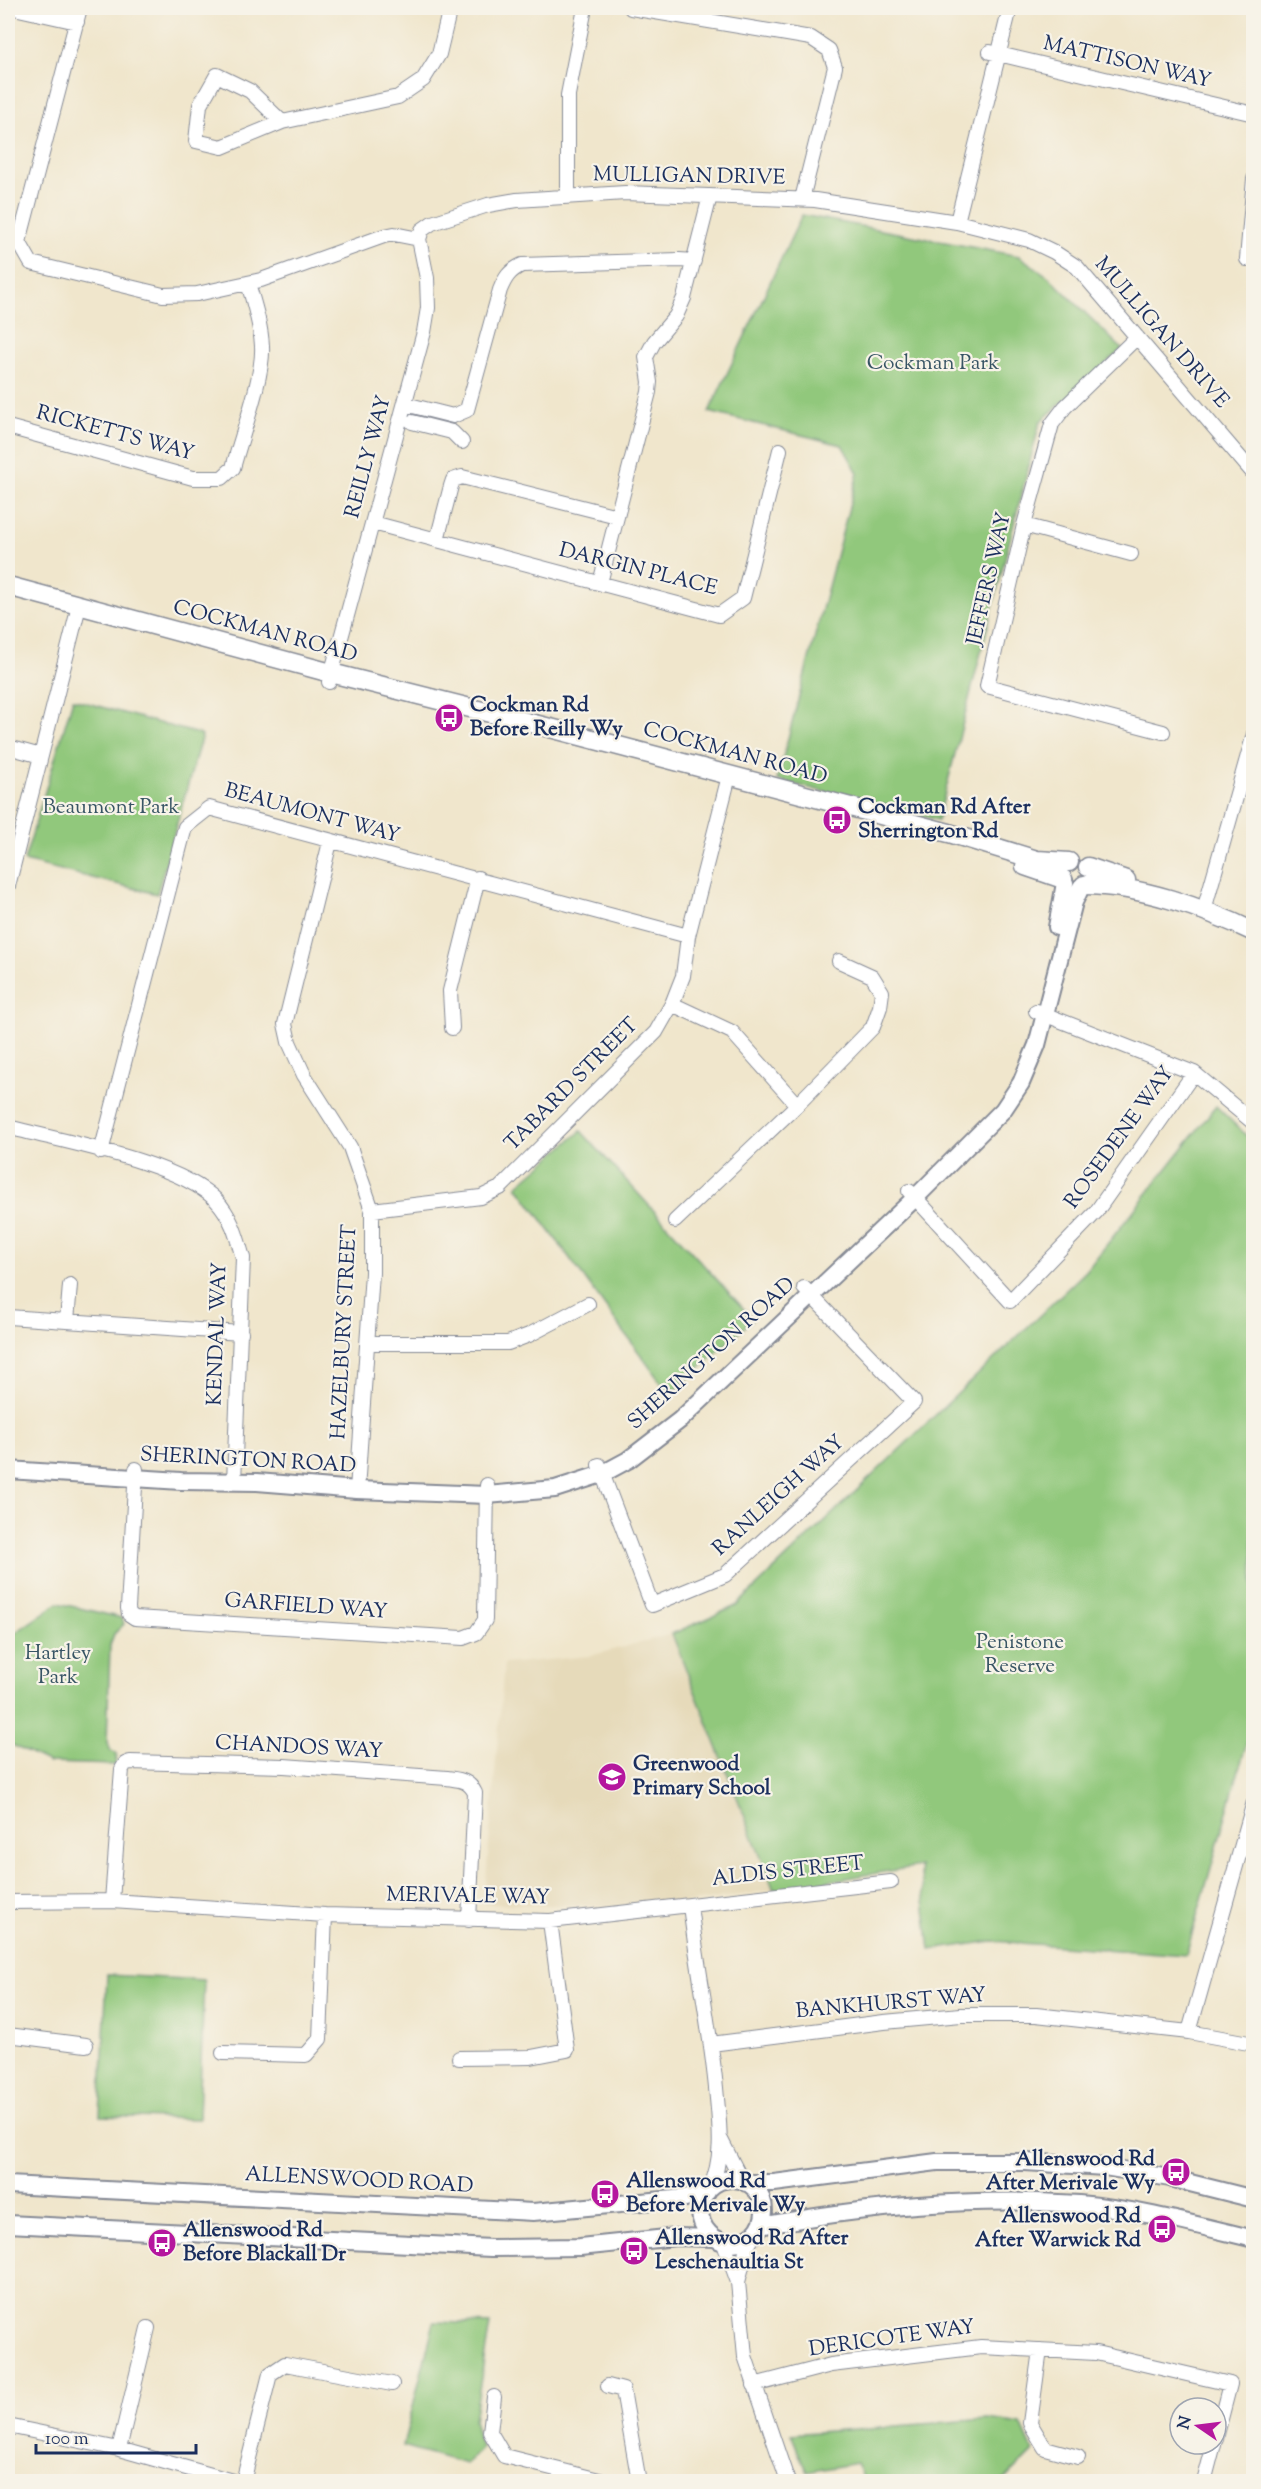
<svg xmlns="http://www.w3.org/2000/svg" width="1261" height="2489" font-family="'Sorts Mill Goudy',serif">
  <rect width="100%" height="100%" fill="#f7f3e8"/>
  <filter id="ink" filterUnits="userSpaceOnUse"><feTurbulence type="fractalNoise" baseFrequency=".0167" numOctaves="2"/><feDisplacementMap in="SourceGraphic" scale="12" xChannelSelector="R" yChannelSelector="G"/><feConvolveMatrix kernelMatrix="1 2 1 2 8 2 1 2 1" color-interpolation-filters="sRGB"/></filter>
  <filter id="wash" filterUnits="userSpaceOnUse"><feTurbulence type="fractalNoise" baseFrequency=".008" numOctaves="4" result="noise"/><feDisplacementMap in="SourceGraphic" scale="24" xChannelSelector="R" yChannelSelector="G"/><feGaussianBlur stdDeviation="1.35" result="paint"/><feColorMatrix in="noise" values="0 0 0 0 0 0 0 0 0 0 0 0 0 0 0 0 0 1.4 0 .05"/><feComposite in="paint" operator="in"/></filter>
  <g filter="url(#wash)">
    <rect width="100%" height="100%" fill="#f0e6cc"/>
    <!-- built -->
    <path fill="#e6daba" d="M 672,1634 L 774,1890 L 657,1907 L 484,1904 L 504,1664 L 590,1656 Z"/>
    <!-- green -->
    <path fill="#91c87b" stroke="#567c6c" stroke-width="1.5" d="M 802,215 L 1019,256 L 1049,277 L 1122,349 L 1040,422 L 938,820 L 777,780 L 858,473 L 842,445 L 709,412 Z
      M 73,699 L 202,735 L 157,894 L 24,861 Z
      M 1216,1106 L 1253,1142 L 1253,1721 L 1186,1955 L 993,1941 L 930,1950 L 920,1866 L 774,1890 L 672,1634 L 736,1606 L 1086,1271 Z
      M 581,1131 L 753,1319 L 670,1395 L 517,1186 Z
      M 58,1603 L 122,1618 L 124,1624 L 114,1634 L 110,1645 L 107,1743 L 111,1751 L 117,1754 L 115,1765 L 49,1763 L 8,1743 L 8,1638 Z
      M 107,1975 L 204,1980 L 199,2119 L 100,2116 Z
      M 434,2322 L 490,2324 L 474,2420 L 481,2448 L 466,2464 L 403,2446 Z
      M 988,2419 L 1021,2424 L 1033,2451 L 1003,2481 L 864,2481 L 856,2463 L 807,2472 L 791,2434 Z"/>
  </g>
  <g filter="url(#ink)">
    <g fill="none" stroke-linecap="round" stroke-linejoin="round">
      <!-- minor casing -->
      <g stroke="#868a95" stroke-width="16">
        <path id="minor" d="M 14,8 L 77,22
          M 80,8 L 19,242 L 31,263 L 163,295 L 197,294 L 261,280 L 384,236 L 394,234 L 419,239 L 422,230 L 432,223 L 488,205 L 517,200 L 625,193 L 815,200 L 957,222 L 1029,240 L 1054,252 L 1077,267 L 1254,474
          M 631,8 L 811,38 L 829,50 L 835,67 L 802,199
          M 990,52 L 1254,114
          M 282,122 L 250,91 L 217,75 L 200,105 L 196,141 L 222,147 L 282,122 L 398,97 L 423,80 L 439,54 L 450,8
          M 568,197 L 568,95 L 585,8
          M 957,222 L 1010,8
          M 1247,259 L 1254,179
          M 1137,337 L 1065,407 L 1052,424 L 1024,525 L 987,686 L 1163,732
          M 405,404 L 453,416 L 467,410 L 500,290 C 505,278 509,271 522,265 L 679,260 L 694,261
          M 412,422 L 452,432 L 462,442
          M 8,427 L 193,478 L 222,478 L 233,468 C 241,437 264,376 262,346 C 261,325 254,304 248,283
          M 373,523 L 719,615 L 743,598 L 780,450
          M 1024,525 L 1131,554
          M 437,540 L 451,486 L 453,480 L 462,477 L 617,516
          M 600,583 L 649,392 L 650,382 L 646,357 L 654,342 L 676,316 L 684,298 L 710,196
          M 329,682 L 424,332 L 428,308 L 427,278 L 419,239
          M 8,747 L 41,756
          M 330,842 L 285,1024 L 289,1042 L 304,1075 L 350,1147 L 372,1210 L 372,1273 L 357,1490
          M 8,886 L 79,606
          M 1204,910 L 1254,734
          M 672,1004 L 732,1032 L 797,1105 L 675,1221
          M 1036,1011 L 1194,1073 L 1254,1123
          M 452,1028 L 450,991 L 478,878
          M 797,1105 L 873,1027 L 880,1007 L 882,992 L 872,976 L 839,961
          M 8,1127 C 63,1142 177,1161 216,1200 C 232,1217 237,1237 243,1258 L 234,1482
          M 101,1152 L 185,827 L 209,808 L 688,936
          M 909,1191 L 1010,1301 L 1096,1212 L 1194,1073
          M 372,1210 L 481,1197 L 500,1188 L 656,1032 L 672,1004 L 683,976 L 688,936 L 729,776
          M 8,1317 L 241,1333
          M 67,1321 L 70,1285
          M 367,1343 L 508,1343 L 529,1335 L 588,1304
          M 599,1465 L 652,1605 L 725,1575 L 914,1402 L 804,1288
          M 136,1469 L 128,1608 L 129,1614 L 135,1618 L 463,1638 L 476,1633 L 485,1620 L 487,1485
          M 112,1901 L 122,1769 L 125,1764 L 130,1762 L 284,1766 L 447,1778 C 460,1780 469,1780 475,1793 L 469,1920
          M 8,1902 L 112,1901 L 325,1915 L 550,1921 L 690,1905 C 697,1966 710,2027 716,2088 C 719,2122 725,2156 710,2188
          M 690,1905 L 891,1882
          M 1189,2032 L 1254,1802
          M 8,2035 L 86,2045
          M 711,2044 L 884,2022 L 961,2015 L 1036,2015 L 1189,2032 L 1254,2044
          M 223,2053 L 306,2055 L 320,2039 L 325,1915
          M 459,2058 L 531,2057 L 567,2050 L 550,1921
          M 721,2140 L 742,2181
          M 723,2241 L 738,2282 L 745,2356 L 788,2482
          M 738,2282 L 747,2247 L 755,2233
          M 1040,2350 L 1030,2423 L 1045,2448 L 1078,2457
          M 754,2385 L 831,2365 L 981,2347 L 1096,2353 L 1230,2384 L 1216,2438
          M 608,2386 L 623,2390 L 639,2482
          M 494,2397 L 490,2432 L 504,2456 L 607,2482
          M 8,2426 L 119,2449 L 236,2482
          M 119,2449 L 148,2328
          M 243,2482 L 270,2374 L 285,2364 L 392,2384
          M 1204,2482 L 1214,2444"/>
      </g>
      <!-- tertiary casing -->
      <g stroke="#868a95" stroke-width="20">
        <path id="tertiary" d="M 1057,927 L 1065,883
          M 8,1470 L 181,1481 L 257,1482 L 357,1490 L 487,1495 L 555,1489 L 602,1474 L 628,1460 L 680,1420 L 915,1198 L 1003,1110 L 1021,1083 L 1037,1045 L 1074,902 L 1081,887
          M700 2211a32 32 0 1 1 64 0a32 32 0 1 1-64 0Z
          M 746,2183 L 774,2183 L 937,2162 L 1025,2162 L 1105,2167 L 1170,2178 L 1254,2199
          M 8,2185 L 533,2212 L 685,2198 L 707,2192
          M 8,2224 L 491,2248 L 580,2247 L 676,2237 L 715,2238
          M 760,2226 C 866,2207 971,2196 1079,2204 C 1138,2209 1196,2225 1254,2239"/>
      </g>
      <!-- secondary casing -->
      <g stroke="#868a95" stroke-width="21">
        <path id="secondary" d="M 8,586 L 331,673 L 554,729 L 949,833 L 1037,860 L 1069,862
          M 1025,866 L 1063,879
          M 1088,867 L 1126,880
          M 1084,885 C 1139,885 1204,908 1254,932"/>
      </g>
      <!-- minor -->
      <use href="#minor" stroke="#fff" stroke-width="14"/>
      <!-- tertiary -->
      <use href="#tertiary" stroke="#fff" stroke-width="16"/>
      <!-- secondary -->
      <use href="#secondary" stroke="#fff" stroke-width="18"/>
    </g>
  </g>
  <!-- icons -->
  <defs>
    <g id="bus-disc" transform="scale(1.5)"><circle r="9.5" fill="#b5179e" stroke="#f7f3e8"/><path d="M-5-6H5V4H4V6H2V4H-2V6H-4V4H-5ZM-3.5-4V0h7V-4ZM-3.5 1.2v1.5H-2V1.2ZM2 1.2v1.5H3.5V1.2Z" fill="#fff"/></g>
    <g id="school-disc" transform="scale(1.5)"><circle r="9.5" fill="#b5179e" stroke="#f7f3e8"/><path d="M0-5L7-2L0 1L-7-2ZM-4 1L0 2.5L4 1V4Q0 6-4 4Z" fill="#fff"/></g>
  </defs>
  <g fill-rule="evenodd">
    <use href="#bus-disc" x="449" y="718"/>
    <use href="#bus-disc" x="837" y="820"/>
    <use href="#school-disc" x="612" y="1777"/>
    <use href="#bus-disc" x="1176" y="2172"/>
    <use href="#bus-disc" x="605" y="2194"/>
    <use href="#bus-disc" x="1162" y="2229"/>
    <use href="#bus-disc" x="162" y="2243"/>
    <use href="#bus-disc" x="634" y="2251"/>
  </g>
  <g text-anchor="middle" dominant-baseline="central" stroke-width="4.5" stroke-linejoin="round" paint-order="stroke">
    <!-- street labels -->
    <g font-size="21" fill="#1b2f5e" stroke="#f7f3e8">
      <text transform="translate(1127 63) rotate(13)">MATTISON WAY</text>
      <text transform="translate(689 177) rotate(1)">MULLIGAN DRIVE</text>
      <text transform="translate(1161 333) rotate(49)">MULLIGAN DRIVE</text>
      <text transform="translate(115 434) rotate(15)">RICKETTS WAY</text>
      <text transform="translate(369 457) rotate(-75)">REILLY WAY</text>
      <text transform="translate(638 570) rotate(14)">DARGIN PLACE</text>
      <text transform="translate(990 579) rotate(-77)">JEFFERS WAY</text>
      <text transform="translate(265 632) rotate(15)">COCKMAN ROAD</text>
      <text transform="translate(735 754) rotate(15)">COCKMAN ROAD</text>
      <text transform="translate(312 814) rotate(15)">BEAUMONT WAY</text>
      <text transform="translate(572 1085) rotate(-45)">TABARD STREET</text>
      <text transform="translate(1120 1138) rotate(-54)">ROSEDENE WAY</text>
      <text transform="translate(345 1332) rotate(-87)">HAZELBURY STREET</text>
      <text transform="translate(218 1334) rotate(-88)">KENDAL WAY</text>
      <text transform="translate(712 1354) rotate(-42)">SHERINGTON ROAD</text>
      <text transform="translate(248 1461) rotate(3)">SHERINGTON ROAD</text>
      <text transform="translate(779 1496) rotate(-42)">RANLEIGH WAY</text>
      <text transform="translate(306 1607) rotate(4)">GARFIELD WAY</text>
      <text transform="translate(299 1748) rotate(3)">CHANDOS WAY</text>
      <text transform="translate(788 1872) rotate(-6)">ALDIS STREET</text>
      <text transform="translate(468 1897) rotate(1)">MERIVALE WAY</text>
      <text transform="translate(891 2004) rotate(-5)">BANKHURST WAY</text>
      <text transform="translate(359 2181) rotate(3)">ALLENSWOOD ROAD</text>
      <text transform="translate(892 2339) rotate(-8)">DERICOTE WAY</text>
    </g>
    <!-- park labels -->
    <g font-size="21" fill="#385565" stroke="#f7f3e8">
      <text x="933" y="364">Cockman Park</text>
      <text x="111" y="808">Beaumont Park</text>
      <text x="1020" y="1643">Penistone<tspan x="1020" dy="24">Reserve</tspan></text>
      <text x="58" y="1654">Hartley<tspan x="58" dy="24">Park</tspan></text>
    </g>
    <!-- poi labels -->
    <g font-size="21" font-weight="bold" fill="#1b2f5e" stroke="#f7f3e8" text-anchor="start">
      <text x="470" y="706">Cockman Rd<tspan x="470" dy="24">Before Reilly Wy</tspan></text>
      <text x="858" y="808">Cockman Rd After<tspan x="858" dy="24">Sherrington Rd</tspan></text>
      <text x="633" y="1765">Greenwood<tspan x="633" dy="24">Primary School</tspan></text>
      <text x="1155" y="2160" text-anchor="end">Allenswood Rd<tspan x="1155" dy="24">After Merivale Wy</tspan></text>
      <text x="626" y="2182">Allenswood Rd<tspan x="626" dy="24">Before Merivale Wy</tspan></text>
      <text x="1141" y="2217" text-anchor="end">Allenswood Rd<tspan x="1141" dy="24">After Warwick Rd</tspan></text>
      <text x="183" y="2231">Allenswood Rd<tspan x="183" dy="24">Before Blackall Dr</tspan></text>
      <text x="655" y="2239">Allenswood Rd After<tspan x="655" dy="24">Leschenaultia St</tspan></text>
    </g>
  </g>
  <!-- margin -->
  <rect width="1261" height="2489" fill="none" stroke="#f7f3e8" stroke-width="30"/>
  <!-- north arrow -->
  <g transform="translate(1198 2426) rotate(284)"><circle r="28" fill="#f7f3e8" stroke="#9fa5b1" stroke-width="1.5"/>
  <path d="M0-4.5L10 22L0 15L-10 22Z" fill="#b5179e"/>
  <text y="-9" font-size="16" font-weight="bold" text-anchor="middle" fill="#1b2f5e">N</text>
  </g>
  <!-- scale -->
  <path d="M36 2444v9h160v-9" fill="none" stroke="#1b2f5e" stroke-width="3"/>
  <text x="45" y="2444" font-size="18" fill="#1b2f5e" stroke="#f7f3e8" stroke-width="4.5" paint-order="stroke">100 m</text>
</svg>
